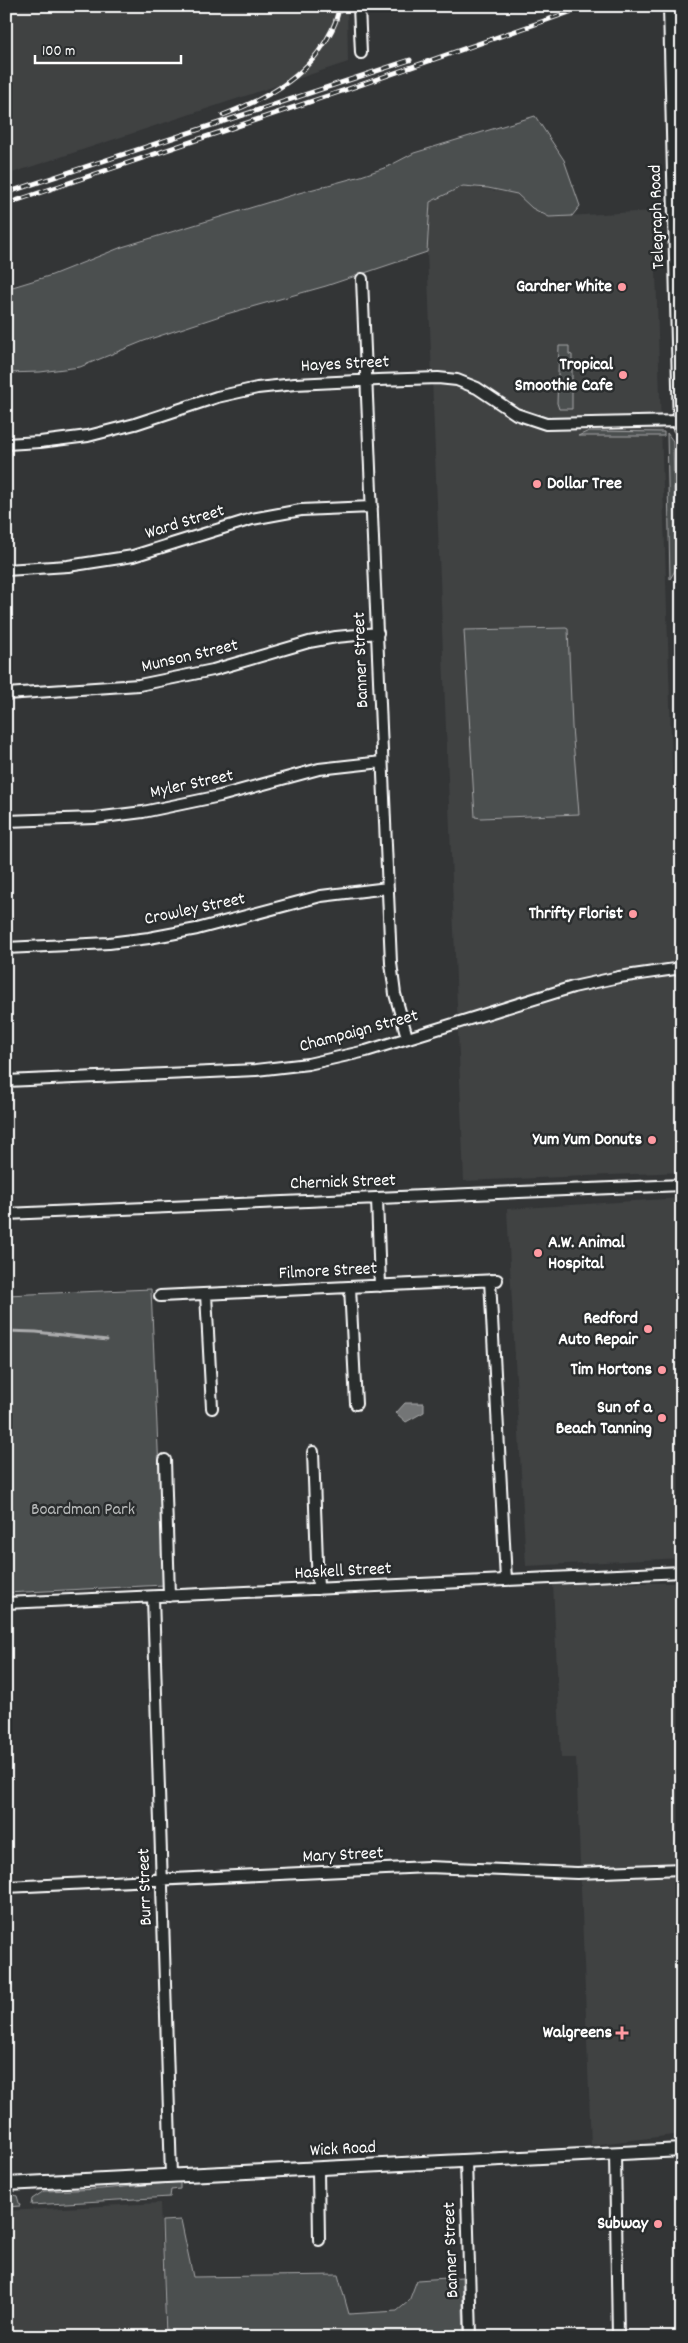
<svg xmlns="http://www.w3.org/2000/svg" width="688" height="2343" font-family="Dekko,sans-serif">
  <rect width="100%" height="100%" fill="#333536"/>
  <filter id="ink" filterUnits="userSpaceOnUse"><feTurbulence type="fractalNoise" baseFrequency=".02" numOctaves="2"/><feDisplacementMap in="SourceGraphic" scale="10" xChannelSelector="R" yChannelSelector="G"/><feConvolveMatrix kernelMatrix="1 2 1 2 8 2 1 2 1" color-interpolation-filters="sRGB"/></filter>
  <g filter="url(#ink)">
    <!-- built -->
    <path fill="#404243" d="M 6,6 L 347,6 L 348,62 L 6,175 Z
      M 463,186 L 517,194 L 532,208 L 549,217 L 654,211 L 682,1074 L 682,1172 L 464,1181 L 427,252 L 430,202 Z
      M 682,1198 L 682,1558 L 526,1566 L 507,1209 Z
      M 553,1583 L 682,1583 L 682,2134 L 591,2145 L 576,1758 L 561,1758 Z
      M 160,2203 L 165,2337 L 6,2337 L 6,2211 Z"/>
    <!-- green -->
    <path fill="#4c4f50" stroke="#a6a7a8" d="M 535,116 L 564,160 L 580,206 L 572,216 L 549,217 L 532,208 L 517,194 L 488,188 L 463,186 L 430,202 L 427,252 L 326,286 L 223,315 L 144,341 L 80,367 L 40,372 L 6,373 L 6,289 L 52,275 L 122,247 L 299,193 L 361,176 L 387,167 L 414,153 Z
      M 559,346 L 569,346 L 569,354 L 572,355 L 572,409 L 559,409 L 557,403 Z
      M 589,431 L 664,432 L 664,436 L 578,436 Z
      M 667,433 L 673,441 L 676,569 L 670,579 Z
      M 566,628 L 568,629 L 572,727 L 579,814 L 481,818 L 475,817 L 464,630 Z
      M 151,1289 L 164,1585 L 6,1593 L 6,1295 Z
      M 180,2182 L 180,2189 L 171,2190 L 170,2197 L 31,2205 L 32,2199 L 44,2191 L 101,2189 Z
      M 12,2194 L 17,2196 L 20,2206 L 6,2207 L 6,2197 Z
      M 181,2220 L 193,2277 L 338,2275 L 349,2314 L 397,2311 L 409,2301 L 417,2280 L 462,2277 L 464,2337 L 166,2337 L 162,2221 Z"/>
    <!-- water -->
    <path fill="#737576" stroke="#abacad" d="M 405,1403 L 424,1403 L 424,1412 L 406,1422 L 396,1413 Z"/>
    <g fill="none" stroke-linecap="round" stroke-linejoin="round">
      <!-- stream -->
      <path stroke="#abacad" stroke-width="3" d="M 6,1331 L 36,1332 L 107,1340"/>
      <!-- minor casing -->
      <g stroke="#fff" stroke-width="14">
        <path id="minor" d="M 359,6 L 361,53
          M 362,279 L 391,963 L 395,994 L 407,1037
          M 6,444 L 40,442 L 88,436 L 135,424 L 217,397 L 257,388 L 295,384 L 378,380 L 438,378 L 457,380 L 477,388 L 516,414 L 546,424 L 682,421
          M 6,570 L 68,566 L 133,556 L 252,519 L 301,510 L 372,507
          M 6,694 L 139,685 L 213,670 L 309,642 L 336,637 L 378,633
          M 6,821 L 95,818 L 143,812 L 220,796 L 319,769 L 382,762
          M 6,948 L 109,943 L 149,938 L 197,929 L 321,896 L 388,888
          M 6,1081 L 256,1070 L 308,1064 L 366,1051 L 573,987 L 619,977 L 682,968
          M 377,1198 L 380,1286
          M 6,1214 L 682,1185
          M 490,1280 L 506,1580
          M 350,1287 L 356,1404
          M 206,1294 L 212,1408
          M 160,1296 L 497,1280
          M 313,1452 L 318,1589
          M 165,1460 L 169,1596
          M 153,1597 L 171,2176
          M 6,1603 L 682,1572
          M 6,1887 L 428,1867 L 577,1873 L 682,1869
          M 615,2154 L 618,2337
          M 466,2161 L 471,2337
          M 318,2169 L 319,2240"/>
      </g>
      <!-- tertiary casing -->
      <g stroke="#fff" stroke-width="16">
        <path id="tertiary" d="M 6,2184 L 682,2150"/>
      </g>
      <!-- primary casing -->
      <g stroke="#fff" stroke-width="20">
        <path id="primary" d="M 672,6 L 682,427"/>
      </g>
      <!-- minor -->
      <use href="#minor" stroke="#2a2d2e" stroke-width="10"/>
      <!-- tertiary -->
      <use href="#tertiary" stroke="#2a2d2e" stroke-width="12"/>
      <!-- primary -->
      <use href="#primary" stroke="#2a2d2e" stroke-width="16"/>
      <!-- rail casing -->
      <g stroke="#fff" stroke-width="5">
        <path id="rail" d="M 223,115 C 265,99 304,79 327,39 C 333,29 338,18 339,6
          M 6,193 L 410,60
          M 6,204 L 363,84 L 587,6"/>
      </g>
      <!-- rail -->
      <use href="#rail" stroke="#2a2d2e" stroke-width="3" stroke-dasharray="9" stroke-linecap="butt"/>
    </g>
  </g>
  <!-- markers -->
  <g fill="#ff9aa2" stroke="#2a2d2e" stroke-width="2">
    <circle cx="622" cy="287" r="5"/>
    <circle cx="623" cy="375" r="5"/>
    <circle cx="537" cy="484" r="5"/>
    <circle cx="633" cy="914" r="5"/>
    <circle cx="652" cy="1140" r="5"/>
    <circle cx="538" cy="1253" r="5"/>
    <circle cx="648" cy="1329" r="5"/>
    <circle cx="662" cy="1370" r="5"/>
    <circle cx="662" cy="1418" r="5"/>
    <path d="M619.5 2025.5h5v5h5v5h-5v5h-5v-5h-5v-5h5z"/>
    <circle cx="658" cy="2224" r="5"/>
  </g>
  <g text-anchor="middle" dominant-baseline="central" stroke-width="5" stroke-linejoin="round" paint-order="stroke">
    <!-- street labels -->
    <g font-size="18" fill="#fff" stroke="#2a2d2e">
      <text transform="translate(658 217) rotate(-92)">Telegraph Road</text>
      <text transform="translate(345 365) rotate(-3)">Hayes Street</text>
      <text transform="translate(185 523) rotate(-17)">Ward Street</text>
      <text transform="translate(190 657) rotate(-13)">Munson Street</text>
      <text transform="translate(362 660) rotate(-92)">Banner Street</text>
      <text transform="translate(192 785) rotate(-12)">Myler Street</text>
      <text transform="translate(195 910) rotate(-12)">Crowley Street</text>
      <text transform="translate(359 1032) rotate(-15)">Champaign Street</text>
      <text transform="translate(343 1183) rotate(-2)">Chernick Street</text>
      <text transform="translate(328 1272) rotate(-3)">Filmore Street</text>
      <text transform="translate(343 1572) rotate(-3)">Haskell Street</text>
      <text transform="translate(343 1856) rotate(-3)">Mary Street</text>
      <text transform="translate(146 1887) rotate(-92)">Burr Street</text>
      <text transform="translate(343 2150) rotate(-3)">Wick Road</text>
      <text transform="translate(452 2250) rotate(-92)">Banner Street</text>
    </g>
    <!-- poi labels -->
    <g font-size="18" font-weight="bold" fill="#fff" stroke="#2a2d2e" text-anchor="end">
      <text x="612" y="287">Gardner White</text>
      <text x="613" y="365">Tropical<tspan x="613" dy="21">Smoothie Cafe</tspan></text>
      <text x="547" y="484" text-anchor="start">Dollar Tree</text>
      <text x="623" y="914">Thrifty Florist</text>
      <text x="642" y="1140">Yum Yum Donuts</text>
      <text x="548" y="1243" text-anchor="start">A.W. Animal<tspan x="548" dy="21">Hospital</tspan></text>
      <text x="638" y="1319">Redford<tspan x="638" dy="21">Auto Repair</tspan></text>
      <text x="652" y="1370">Tim Hortons</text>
      <text x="652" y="1408">Sun of a<tspan x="652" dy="21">Beach Tanning</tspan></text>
      <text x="612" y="2033">Walgreens</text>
      <text x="648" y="2224">Subway</text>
    </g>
    <!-- park labels -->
    <g font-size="18" fill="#b7b9b9" stroke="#2a2d2e">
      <text x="83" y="1510">Boardman Park</text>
    </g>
  </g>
  <!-- margin -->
  <rect width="688" height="2343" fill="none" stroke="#2a2d2e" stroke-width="25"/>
  <rect x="12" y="12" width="663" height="2318" fill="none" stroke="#fff" stroke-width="2" filter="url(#ink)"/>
  <!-- scale -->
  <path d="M35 55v8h146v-8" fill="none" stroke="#ffffff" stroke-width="2.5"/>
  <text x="42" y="55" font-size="15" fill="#ffffff" stroke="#2a2d2e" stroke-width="4" paint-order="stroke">100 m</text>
</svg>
